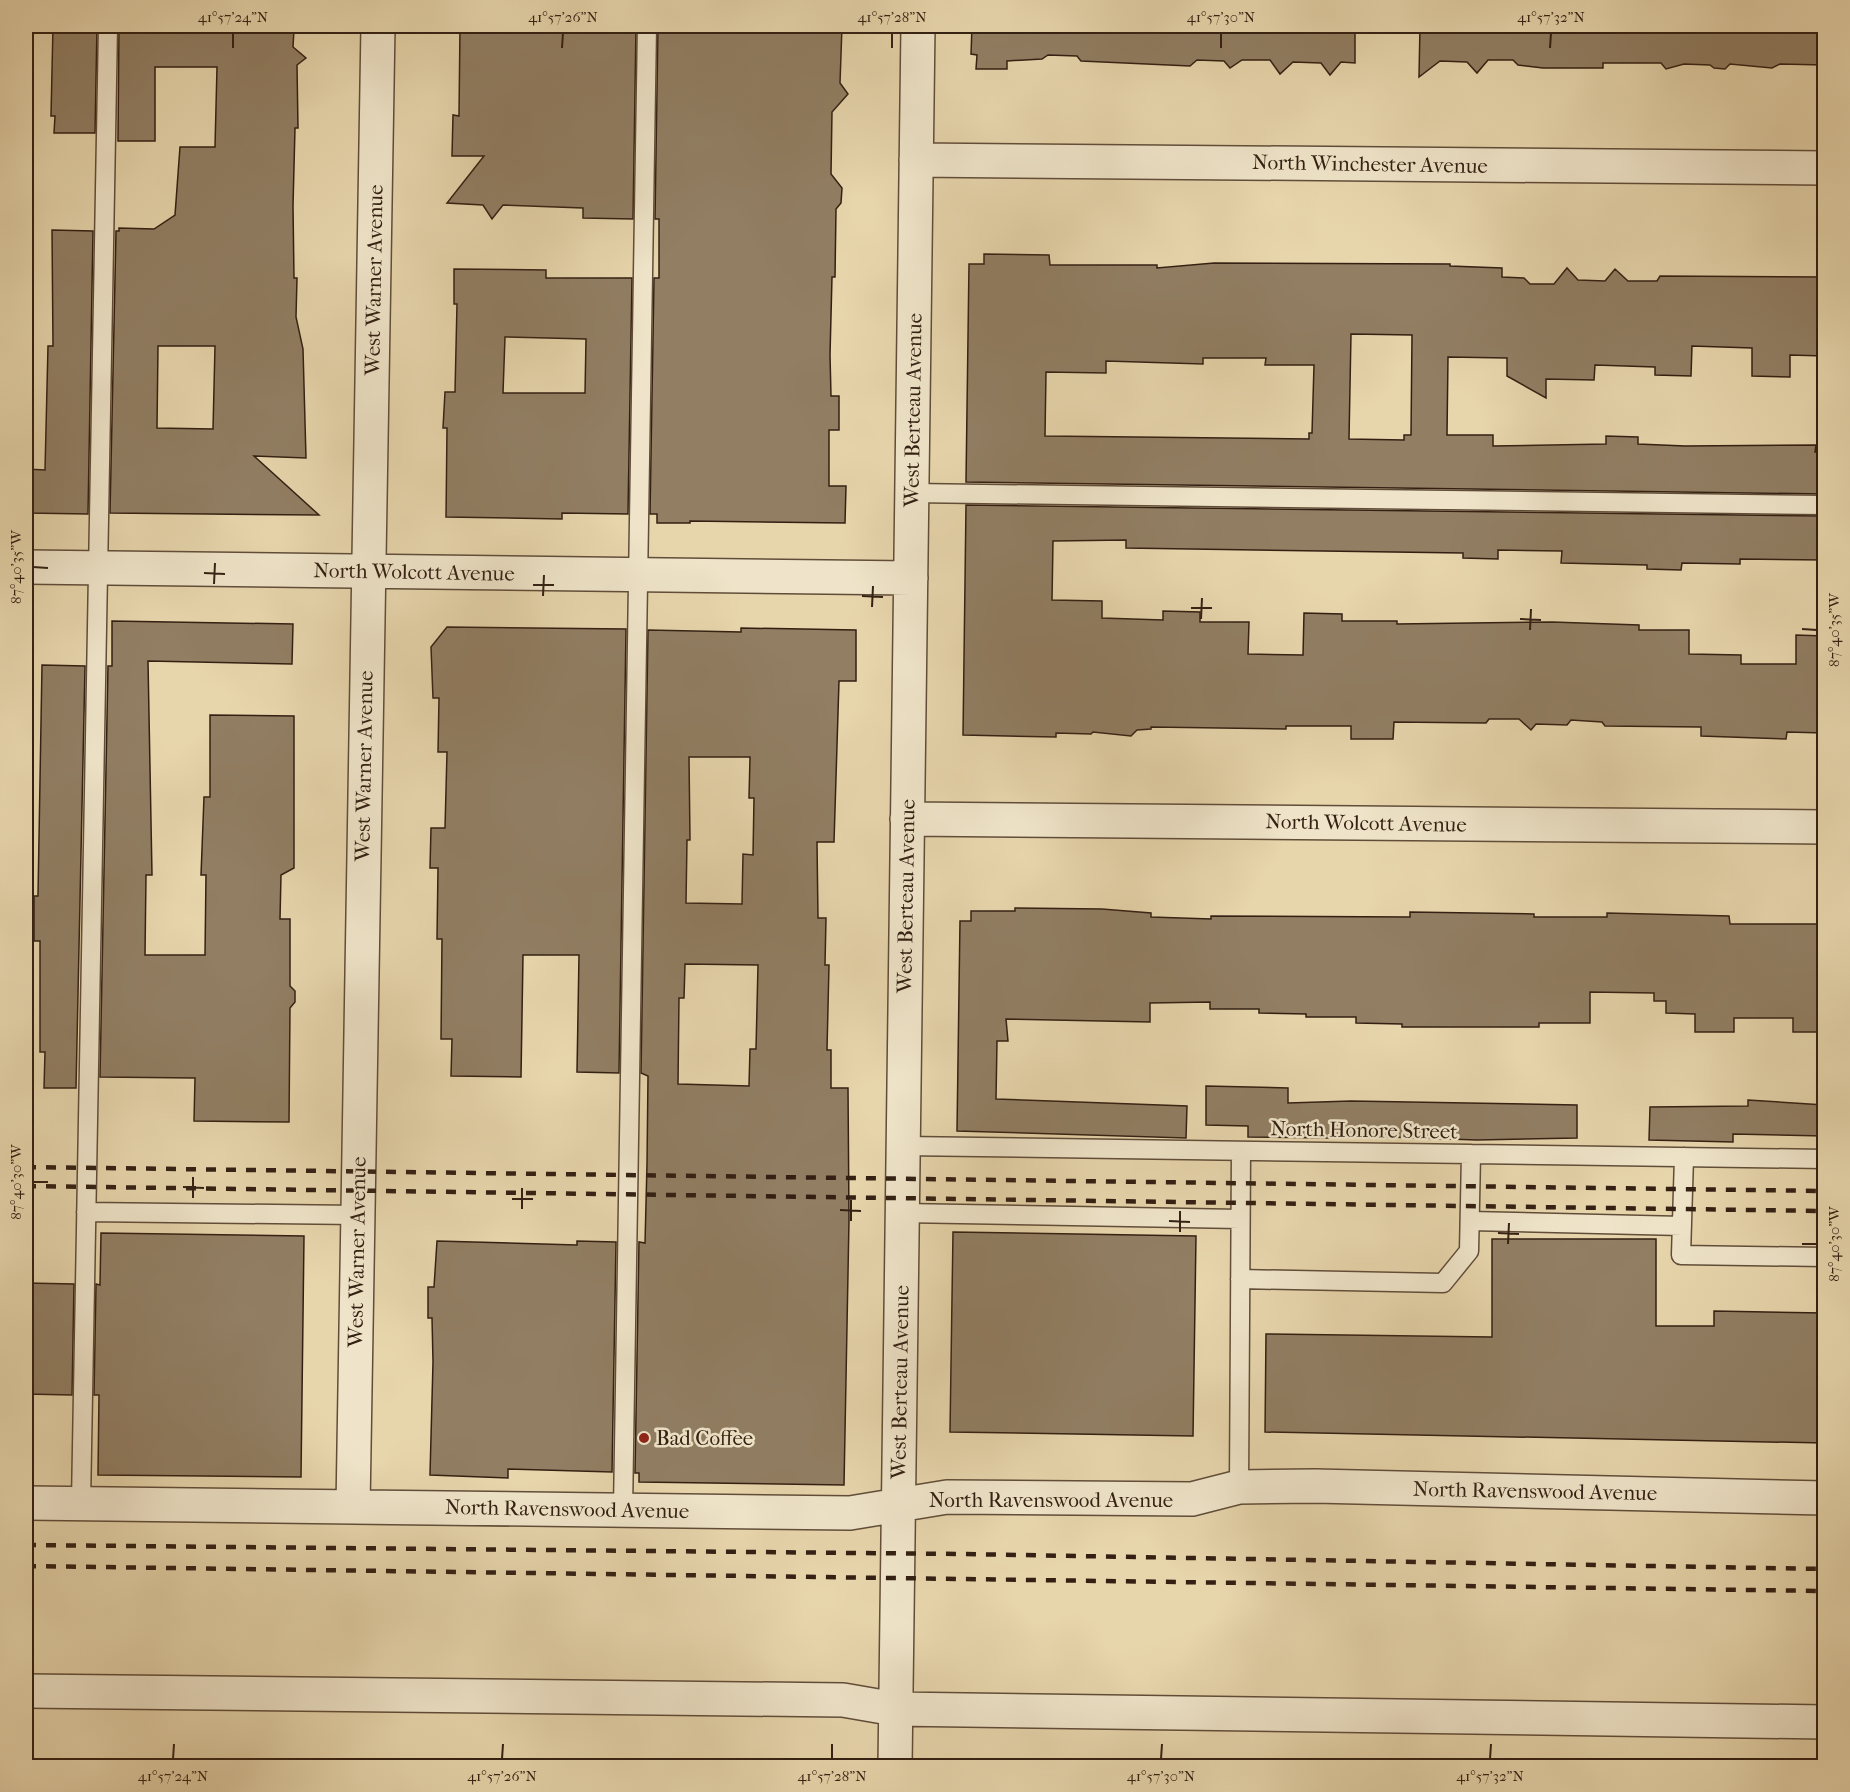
<svg xmlns="http://www.w3.org/2000/svg" width="1850" height="1792" font-family="'IM FELL French Canon',serif">
  <rect width="100%" height="100%" fill="#e7d5ac"/>
  <filter id="stains"><feTurbulence type="fractalNoise" baseFrequency=".00333" numOctaves="4"/><feColorMatrix values="0 0 0 0 .2 0 0 0 0 .09 0 0 0 0 .02 0 0 0 .5 -.17"/></filter>
  <radialGradient id="worn" r=".72"><stop offset=".6" stop-color="#630" stop-opacity="0"/><stop offset="1" stop-color="#630" stop-opacity=".3"/></radialGradient>
  <!-- building -->
  <path fill="#917e63" stroke="#332013" stroke-width="1.5" fill-rule="evenodd" d="M 53,26 L 97,26 L 95,133 L 54,133 L 55,116 L 51,116 Z
    M 119,26 L 228,28 L 231,26 L 248,26 L 251,28 L 294,29 L 293,47 L 306,58 L 297,65 L 298,128 L 295,128 L 293,206 L 294,278 L 297,278 L 296,317 L 303,349 L 306,458 L 254,456 L 319,515 L 110,513 L 116,231 L 119,231 L 119,228 L 154,229 L 175,215 L 180,147 L 215,147 L 217,67 L 155,67 L 155,141 L 118,141 ZM 158,346 L 215,346 L 213,429 L 157,428 Z
    M 460,26 L 636,26 L 633,219 L 583,218 L 583,208 L 503,205 L 492,219 L 483,205 L 447,203 L 484,156 L 452,156 L 453,115 L 459,116 Z
    M 658,26 L 842,26 L 840,83 L 848,94 L 832,112 L 831,174 L 842,188 L 841,203 L 836,209 L 835,277 L 832,277 L 830,355 L 831,396 L 839,396 L 839,430 L 829,430 L 829,486 L 846,486 L 845,523 L 690,521 L 690,523 L 657,523 L 657,514 L 650,514 L 654,278 L 659,278 L 659,219 L 655,219 Z
    M 972,26 L 1355,26 L 1355,63 L 1341,62 L 1330,75 L 1321,63 L 1293,62 L 1280,74 L 1270,60 L 1242,60 L 1230,68 L 1224,61 L 1197,60 L 1190,66 L 1081,61 L 1077,56 L 1048,55 L 1042,59 L 1007,61 L 1007,69 L 976,69 L 977,55 L 971,54 Z
    M 1420,26 L 1824,26 L 1824,65 L 1780,64 L 1772,68 L 1730,64 L 1725,69 L 1714,68 L 1710,65 L 1684,64 L 1666,69 L 1661,63 L 1603,63 L 1603,68 L 1543,68 L 1518,65 L 1513,60 L 1488,60 L 1477,73 L 1467,62 L 1440,61 L 1419,77 Z
    M 52,230 L 93,231 L 88,514 L 26,513 L 26,469 L 45,470 L 48,346 L 53,346 Z
    M 984,254 L 1049,255 L 1050,265 L 1157,265 L 1157,268 L 1214,263 L 1450,264 L 1450,266 L 1502,268 L 1502,277 L 1524,278 L 1530,284 L 1554,284 L 1567,268 L 1578,280 L 1605,281 L 1615,269 L 1628,281 L 1657,281 L 1660,276 L 1824,277 L 1824,356 L 1790,355 L 1790,377 L 1752,376 L 1752,348 L 1692,346 L 1691,376 L 1655,375 L 1655,367 L 1595,365 L 1594,380 L 1546,379 L 1546,398 L 1507,376 L 1507,358 L 1448,357 L 1447,435 L 1493,435 L 1493,446 L 1606,444 L 1606,436 L 1638,437 L 1638,444 L 1685,446 L 1816,445 L 1815,452 L 1824,452 L 1824,494 L 966,482 L 969,264 L 984,264 ZM 1351,334 L 1412,335 L 1411,435 L 1404,435 L 1404,440 L 1349,439 ZM 1203,358 L 1266,358 L 1265,365 L 1314,365 L 1312,433 L 1309,433 L 1309,439 L 1045,436 L 1046,372 L 1106,373 L 1106,361 L 1203,364 Z
    M 454,269 L 546,270 L 546,278 L 632,278 L 628,514 L 562,513 L 562,519 L 446,517 L 447,428 L 443,428 L 445,392 L 455,392 L 457,304 L 454,304 ZM 505,337 L 586,339 L 585,393 L 503,393 Z
    M 966,505 L 1824,516 L 1824,560 L 1740,559 L 1740,564 L 1682,563 L 1681,570 L 1647,569 L 1647,565 L 1561,563 L 1562,551 L 1498,550 L 1498,559 L 1463,558 L 1463,553 L 1126,548 L 1126,540 L 1053,541 L 1052,600 L 1102,601 L 1102,618 L 1163,620 L 1163,611 L 1200,612 L 1200,622 L 1249,622 L 1248,654 L 1303,655 L 1304,613 L 1342,614 L 1342,621 L 1397,621 L 1397,624 L 1552,622 L 1639,625 L 1639,630 L 1689,630 L 1689,654 L 1741,655 L 1741,664 L 1796,664 L 1796,635 L 1824,636 L 1824,733 L 1787,732 L 1786,739 L 1701,736 L 1701,727 L 1605,726 L 1602,722 L 1571,720 L 1567,725 L 1536,724 L 1531,730 L 1519,719 L 1489,719 L 1486,723 L 1394,722 L 1393,739 L 1351,739 L 1351,726 L 1286,726 L 1286,729 L 1151,727 L 1151,729 L 1137,730 L 1131,736 L 1093,732 L 1091,734 L 1056,733 L 1056,737 L 963,735 Z
    M 112,621 L 293,624 L 292,664 L 148,661 L 152,875 L 146,875 L 145,955 L 205,955 L 206,875 L 201,875 L 204,797 L 210,797 L 210,715 L 294,716 L 294,868 L 281,875 L 280,919 L 290,919 L 290,986 L 295,991 L 295,1002 L 290,1008 L 289,1122 L 194,1121 L 195,1078 L 100,1077 L 108,666 L 112,666 Z
    M 447,627 L 626,629 L 619,1073 L 577,1072 L 579,955 L 523,955 L 521,1077 L 451,1076 L 452,1039 L 441,1039 L 442,939 L 437,939 L 438,868 L 430,868 L 431,828 L 445,828 L 447,752 L 438,752 L 439,698 L 433,698 L 431,647 Z
    M 741,628 L 856,630 L 856,681 L 839,681 L 834,842 L 817,842 L 818,918 L 826,918 L 825,965 L 829,965 L 827,1050 L 831,1050 L 831,1088 L 848,1088 L 849,1220 L 844,1485 L 639,1482 L 639,1473 L 635,1473 L 639,1242 L 645,1243 L 647,1164 L 648,1076 L 641,1073 L 648,630 L 741,632 ZM 689,757 L 750,757 L 749,798 L 754,798 L 753,855 L 743,854 L 742,904 L 686,903 L 687,840 L 690,840 ZM 685,964 L 758,965 L 756,1049 L 750,1049 L 749,1086 L 678,1084 L 679,998 L 684,998 Z
    M 42,665 L 85,666 L 76,1088 L 44,1088 L 45,1052 L 40,1052 L 40,941 L 34,941 L 34,896 L 38,896 Z
    M 1015,908 L 1102,909 L 1151,913 L 1151,917 L 1211,919 L 1211,916 L 1410,917 L 1410,912 L 1534,914 L 1534,917 L 1607,917 L 1607,913 L 1729,916 L 1730,924 L 1824,924 L 1824,1032 L 1793,1032 L 1793,1018 L 1734,1018 L 1734,1032 L 1695,1032 L 1695,1014 L 1666,1013 L 1666,1001 L 1654,1001 L 1654,993 L 1590,992 L 1590,1023 L 1539,1023 L 1539,1027 L 1402,1027 L 1402,1024 L 1356,1023 L 1356,1017 L 1306,1017 L 1306,1014 L 1259,1013 L 1259,1009 L 1210,1009 L 1210,1002 L 1150,1003 L 1150,1022 L 1006,1019 L 1008,1041 L 997,1041 L 996,1099 L 1187,1106 L 1186,1138 L 957,1131 L 960,921 L 971,921 L 971,911 L 1015,911 Z
    M 1206,1086 L 1288,1088 L 1288,1103 L 1351,1101 L 1577,1105 L 1577,1138 L 1477,1140 L 1332,1135 L 1332,1138 L 1248,1137 L 1248,1126 L 1206,1125 Z
    M 1748,1100 L 1824,1105 L 1824,1136 L 1733,1134 L 1733,1142 L 1649,1140 L 1650,1107 L 1748,1106 Z
    M 953,1232 L 1196,1236 L 1193,1436 L 950,1432 Z
    M 101,1233 L 304,1236 L 301,1477 L 98,1475 L 99,1395 L 94,1395 L 96,1284 L 100,1285 Z
    M 1492,1239 L 1656,1239 L 1656,1326 L 1714,1326 L 1714,1311 L 1824,1313 L 1824,1443 L 1265,1432 L 1266,1334 L 1492,1337 Z
    M 437,1241 L 577,1245 L 577,1241 L 616,1242 L 612,1472 L 508,1469 L 508,1478 L 430,1475 L 433,1362 L 432,1318 L 428,1318 L 428,1287 L 434,1287 Z
    M 26,1283 L 74,1284 L 72,1395 L 26,1394 Z"/>
  <g fill="none" stroke-linecap="round" stroke-linejoin="round">
    <!-- service casing -->
    <g stroke="#604d39" stroke-width="21">
      <path id="service" d="M 912,493 L 1824,505
        M 903,1146 L 1824,1159
        M 1684,1157 L 1681,1255 L 1824,1257
        M 86,1212 L 357,1215
        M 902,1213 L 1240,1219
        M 1470,1221 L 1682,1226
        M 1240,1279 L 1443,1283 L 1469,1251 L 1471,1154
        M 1239,1487 L 1241,1151
        M 81,1503 L 108,26
        M 623,1510 L 647,26"/>
    </g>
    <!-- minor casing -->
    <g stroke="#604d39" stroke-width="36">
      <path id="minor" d="M 916,160 L 1824,168
        M 26,567 L 911,578
        M 907,819 L 1824,827
        M 26,1503 L 850,1513 L 947,1497 L 1192,1499 L 1239,1487 L 1315,1486 L 1824,1498
        M 353,1507 L 378,26
        M 26,1691 L 843,1700 L 895,1709 L 1824,1722
        M 895,1766 L 918,26"/>
    </g>
    <!-- service -->
    <use href="#service" stroke="#efe4c9" stroke-width="18"/>
    <!-- minor -->
    <use href="#minor" stroke="#efe4c9" stroke-width="33"/>
    <!-- rail -->
    <path stroke="#332013" stroke-width="4.5" stroke-dasharray="10 10" stroke-linecap="butt" d="M 26,1167 L 1824,1191
      M 26,1186 L 1824,1211
      M 26,1545 L 962,1554 L 1824,1569
      M 26,1566 L 1824,1591"/>
  </g>
  <!-- ticks -->
  <path fill="none" stroke="#332013" stroke-width="2" d="M 233,48 L 233,33M 562,48 L 563,33M 892,48 L 892,33M 1221,48 L 1221,33M 1550,48 L 1551,33M 33,567 L 48,568M 204,573 L 225,574M 214,584 L 215,563M 533,585 L 554,585M 543,596 L 544,575M 862,596 L 883,597M 872,607 L 873,586M 1191,608 L 1212,608M 1201,619 L 1202,598M 1520,619 L 1541,620M 1802,629 L 1817,630M 1530,630 L 1531,609M 33,1182 L 48,1182M 183,1187 L 204,1188M 193,1198 L 193,1177M 512,1199 L 533,1199M 522,1209 L 522,1188M 840,1210 L 861,1211M 851,1221 L 851,1200M 1169,1221 L 1190,1222M 1180,1232 L 1180,1211M 1498,1233 L 1519,1234M 1508,1244 L 1509,1223M 1802,1244 L 1817,1244M 173,1759 L 174,1744M 502,1759 L 503,1744M 832,1759 L 832,1744M 1161,1759 L 1162,1744M 1490,1759 L 1491,1744"/>
  <!-- markers -->
  <circle fill="#8f2418" stroke="#efe4c9" stroke-width="2" cx="644" cy="1438" r="6"/>
  <g text-anchor="middle" dominant-baseline="central" stroke-width="5" stroke-linejoin="round" paint-order="stroke">
    <!-- street labels -->
    <g font-size="21" fill="#332013" stroke="#efe4c9">
      <text transform="translate(1370 164) rotate(1)">North Winchester Avenue</text>
      <text transform="translate(374 280) rotate(-89)">West Warner Avenue</text>
      <text transform="translate(913 410) rotate(-89)">West Berteau Avenue</text>
      <text transform="translate(414 572) rotate(1)">North Wolcott Avenue</text>
      <text transform="translate(364 766) rotate(-89)">West Warner Avenue</text>
      <text transform="translate(1366 823) rotate(1)">North Wolcott Avenue</text>
      <text transform="translate(906 896) rotate(-89)">West Berteau Avenue</text>
      <text transform="translate(1364 1130) rotate(1)">North Honore Street</text>
      <text transform="translate(357 1252) rotate(-89)">West Warner Avenue</text>
      <text transform="translate(900 1382) rotate(-89)">West Berteau Avenue</text>
      <text transform="translate(1535 1491) rotate(1)">North Ravenswood Avenue</text>
      <text x="1051" y="1500">North Ravenswood Avenue</text>
      <text transform="translate(567 1509) rotate(1)">North Ravenswood Avenue</text>
    </g>
    <!-- poi labels -->
    <g font-size="21" fill="#332013" stroke="#efe4c9" text-anchor="start">
      <text x="656" y="1438">Bad Coffee</text>
    </g>
  </g>
  <!-- margin -->
  <rect width="1850" height="1792" fill="none" stroke="#e7d5ac" stroke-width="66"/>
  <rect x="33" y="33" width="1784" height="1726" fill="none" stroke="#332013" stroke-width="2"/>
  <g font-size="15" text-anchor="middle" fill="#332013">
    <text x="233" y="22">41°57'24"N</text>
    <text x="563" y="22">41°57'26"N</text>
    <text x="892" y="22">41°57'28"N</text>
    <text x="1221" y="22">41°57'30"N</text>
    <text x="1551" y="22">41°57'32"N</text>
    <text transform="translate(16 567) rotate(-90)" y="5">87°40'35"W</text>
    <text transform="translate(1834 630) rotate(-90)" y="5">87°40'35"W</text>
    <text transform="translate(16 1182) rotate(-90)" y="5">87°40'30"W</text>
    <text transform="translate(1834 1244) rotate(-90)" y="5">87°40'30"W</text>
    <text x="173" y="1781">41°57'24"N</text>
    <text x="502" y="1781">41°57'26"N</text>
    <text x="832" y="1781">41°57'28"N</text>
    <text x="1161" y="1781">41°57'30"N</text>
    <text x="1490" y="1781">41°57'32"N</text>
  </g>
  <rect width="100%" height="100%" filter="url(#stains)"/>
  <rect width="100%" height="100%" fill="url(#worn)"/>
</svg>
